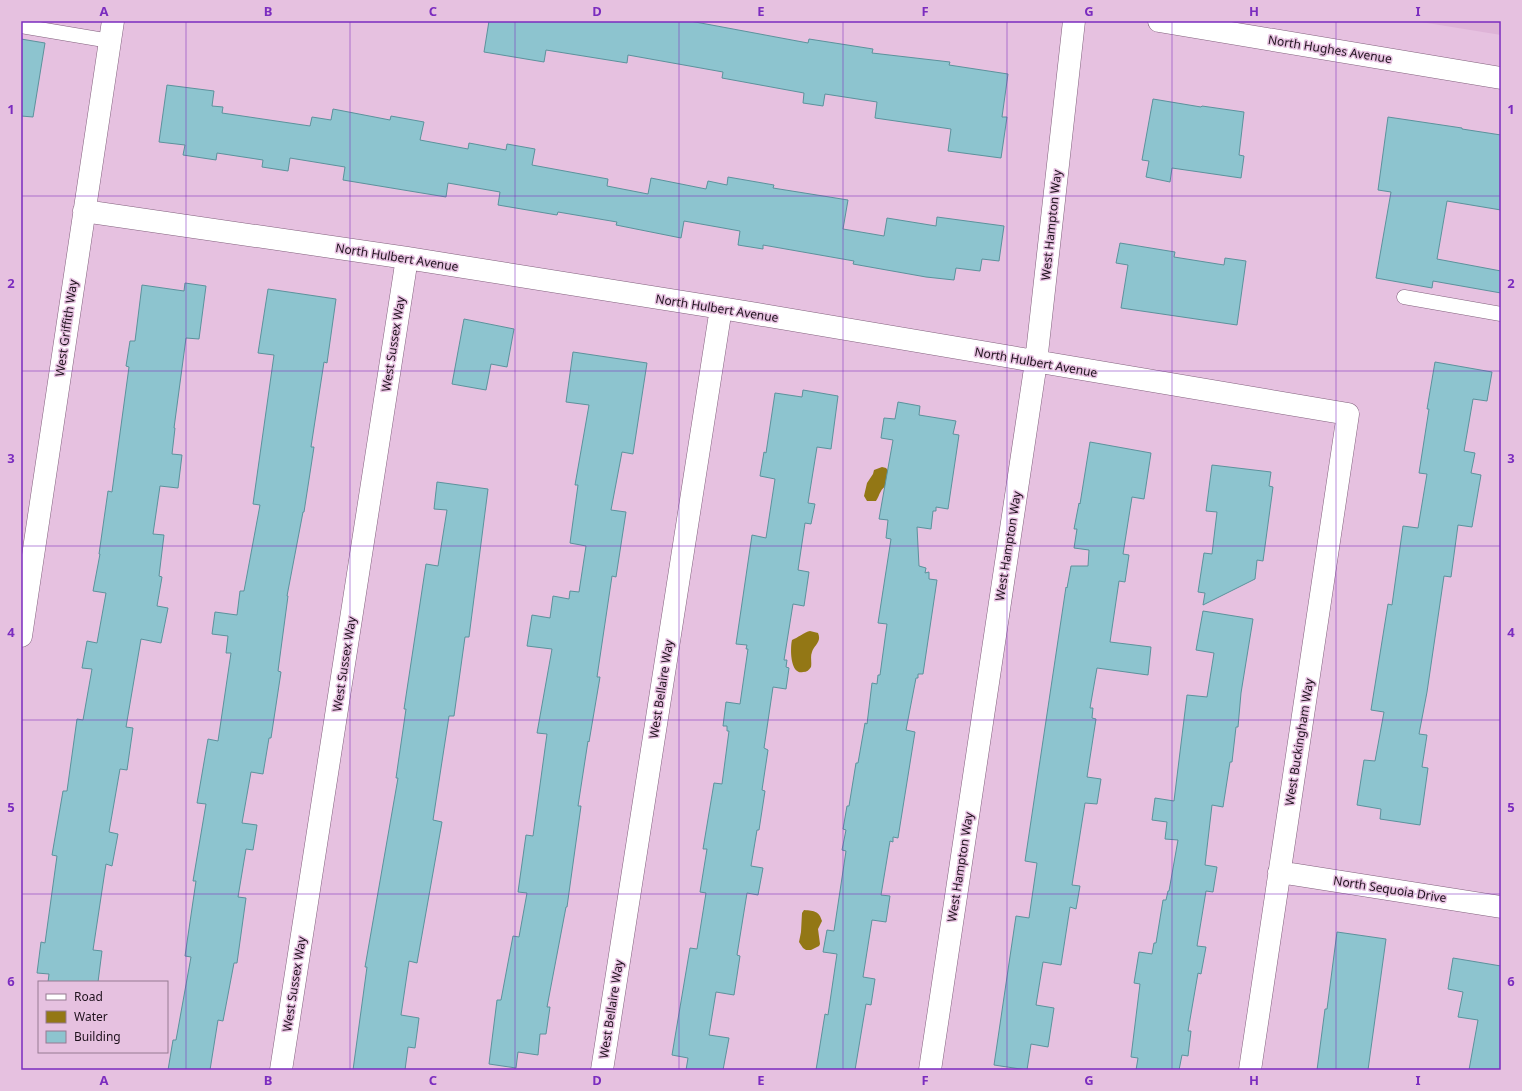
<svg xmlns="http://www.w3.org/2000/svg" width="1522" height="1091" font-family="'Noto Sans',sans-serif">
  <rect width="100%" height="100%" fill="#e6c1e0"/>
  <!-- built -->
  <path fill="#deb3d7" d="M 1415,21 L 1501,21 L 1501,35 Z"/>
  <!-- water -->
  <path fill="#937715" d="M 882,467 L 886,468 L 891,474 L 888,485 C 880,488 880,495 876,501 L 867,501 L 864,496 L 867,483 L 873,474 L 874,470 Z
    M 810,631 L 818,633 C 822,642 814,645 812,652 C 810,657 812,662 811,667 C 809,670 807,672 803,672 C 790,675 790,648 792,640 C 797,638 805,632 810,631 Z
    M 804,910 C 815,911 819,911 822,921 L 818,929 L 820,944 L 819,946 L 811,950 L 806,950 L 803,948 L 799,942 L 801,932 L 802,913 Z"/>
  <!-- building -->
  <path fill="#8dc4cf" stroke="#5c929c" d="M 489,21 L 690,21 L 808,43 L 809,39 L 873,49 L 872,53 L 950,62 L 949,65 L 1008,74 L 1002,117 L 1007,117 L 1001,158 L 948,151 L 951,129 L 875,118 L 877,102 L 825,94 L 823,106 L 803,103 L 804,93 L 722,78 L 723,72 L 628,55 L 627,63 L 546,50 L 544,62 L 484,52 Z
    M 21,39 L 45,43 L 33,117 L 21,116 Z
    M 167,85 L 214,91 L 212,106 L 223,107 L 222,113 L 310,126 L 312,117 L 331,120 L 333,109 L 390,120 L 391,116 L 424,122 L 420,140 L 468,149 L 469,143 L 506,150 L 507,144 L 535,149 L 532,165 L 608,179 L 607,186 L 648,194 L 651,178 L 706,189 L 708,181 L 727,185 L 728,177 L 774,185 L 773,188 L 848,200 L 843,229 L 884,236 L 887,218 L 936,226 L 937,217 L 1004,226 L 999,261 L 982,259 L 980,271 L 956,268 L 954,280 L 926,277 L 853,264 L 854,261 L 763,245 L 763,249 L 738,245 L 740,231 L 684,221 L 681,238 L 616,225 L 617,222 L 558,212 L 557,215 L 498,205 L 500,192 L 448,183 L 446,197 L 343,180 L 345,167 L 290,158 L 288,171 L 262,167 L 263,160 L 217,153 L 216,160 L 183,155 L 185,145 L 159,142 Z
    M 1153,99 L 1201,107 L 1202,106 L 1244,112 L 1239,155 L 1244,156 L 1241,178 L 1172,168 L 1170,182 L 1146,177 L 1149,161 L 1142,160 Z
    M 1388,117 L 1462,128 L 1462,129 L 1501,135 L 1501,210 L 1447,201 L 1437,259 L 1501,271 L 1501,293 L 1433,281 L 1432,288 L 1376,278 L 1391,192 L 1378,190 Z
    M 1120,243 L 1175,252 L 1174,257 L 1224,265 L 1225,258 L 1246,261 L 1237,325 L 1121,308 L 1128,265 L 1116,263 Z
    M 185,283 L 206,286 L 199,339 L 186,338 L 174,428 L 175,428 L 172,454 L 182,455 L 178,488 L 160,486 L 153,534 L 164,535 L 159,576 L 162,577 L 157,606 L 168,608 L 161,643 L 141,639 L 126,727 L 133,728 L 127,770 L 120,769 L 109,832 L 118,834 L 112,866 L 106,864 L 93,950 L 102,951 L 98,982 L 48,982 L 49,974 L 37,973 L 41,942 L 45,943 L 57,856 L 52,855 L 63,791 L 67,791 L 77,719 L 83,720 L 92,669 L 82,668 L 87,641 L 97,643 L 106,593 L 93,591 L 100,554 L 99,554 L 108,491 L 112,492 L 129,367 L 126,366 L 130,341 L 135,341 L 142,285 L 184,291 Z
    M 268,289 L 336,299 L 327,363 L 324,362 L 311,447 L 314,447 L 304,512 L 303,512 L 287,596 L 288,596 L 278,671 L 281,672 L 271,738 L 269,738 L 263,774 L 251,772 L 242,823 L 257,825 L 253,850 L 246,849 L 238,897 L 246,898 L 237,963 L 234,963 L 223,1021 L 218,1020 L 210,1070 L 168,1070 L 173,1040 L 176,1040 L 191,957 L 185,956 L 196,881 L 193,881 L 206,804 L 197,803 L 208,739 L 218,741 L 231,653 L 226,653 L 228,636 L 212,634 L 215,612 L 237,615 L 240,591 L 244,591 L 260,505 L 253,504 L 274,355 L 258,353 Z
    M 464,319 L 514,329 L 507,367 L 491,364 L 486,390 L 452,384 Z
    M 573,352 L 647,363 L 633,454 L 622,452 L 611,510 L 626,512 L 616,577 L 612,576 L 597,677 L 600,677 L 589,742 L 588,741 L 578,806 L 581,806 L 567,907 L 566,907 L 547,1007 L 550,1007 L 546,1034 L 540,1034 L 538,1055 L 518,1052 L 516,1068 L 489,1064 L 497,1000 L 501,1000 L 513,936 L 519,937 L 527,893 L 518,892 L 526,835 L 533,836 L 547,734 L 537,733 L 552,649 L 527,646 L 532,615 L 550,618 L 553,596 L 569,599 L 570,591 L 579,592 L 586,546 L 570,543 L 578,485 L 575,485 L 589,405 L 566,402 Z
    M 1435,362 L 1492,372 L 1487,401 L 1473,399 L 1464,451 L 1475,453 L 1471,473 L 1481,475 L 1472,527 L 1458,525 L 1451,577 L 1444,576 L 1427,692 L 1419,734 L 1427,735 L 1422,767 L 1428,768 L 1420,825 L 1380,819 L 1381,809 L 1357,805 L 1364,760 L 1375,761 L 1384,712 L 1371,710 L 1388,604 L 1392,605 L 1403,526 L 1418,528 L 1427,474 L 1419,473 L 1429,409 L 1427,409 Z
    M 803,390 L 838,396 L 831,449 L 817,447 L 808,503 L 815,504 L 811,524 L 805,523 L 798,570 L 809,572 L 804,606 L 793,604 L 784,660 L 787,660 L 786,667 L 789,668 L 786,689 L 773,687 L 764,748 L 768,750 L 762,790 L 765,791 L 759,830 L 757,830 L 751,866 L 763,868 L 758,895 L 747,893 L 737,955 L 740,956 L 734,995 L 716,992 L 709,1035 L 729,1038 L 723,1070 L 686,1070 L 688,1058 L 672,1055 L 690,948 L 697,949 L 706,893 L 700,892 L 707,849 L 703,849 L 714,783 L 722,784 L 729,731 L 727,731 L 727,726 L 723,726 L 726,702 L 740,704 L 748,649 L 746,649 L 747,645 L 736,644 L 752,535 L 766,538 L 775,479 L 760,476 L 764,452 L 766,453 L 775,393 L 802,397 Z
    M 898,402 L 920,406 L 919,415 L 956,421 L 953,434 L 959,435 L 948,509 L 936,507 L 936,511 L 933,511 L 931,529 L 917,527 L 919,566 L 926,568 L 925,573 L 929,572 L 929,579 L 937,580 L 923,674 L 918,674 L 918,678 L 916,678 L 906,730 L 915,732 L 898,838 L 893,837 L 893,842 L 890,841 L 881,895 L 890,896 L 886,922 L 872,920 L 863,977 L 875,979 L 871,1005 L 866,1004 L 855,1070 L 816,1070 L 825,1014 L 828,1015 L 837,954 L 823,952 L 827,930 L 834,931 L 846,851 L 842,850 L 846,830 L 843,829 L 847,806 L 849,806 L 856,763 L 858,763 L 865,723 L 867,724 L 872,683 L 877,684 L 878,675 L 880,675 L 887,624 L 878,623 L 891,539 L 886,538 L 888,520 L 879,519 L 893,440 L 881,438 L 884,418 L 895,419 Z
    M 1090,442 L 1151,453 L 1144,499 L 1132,497 L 1123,554 L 1129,555 L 1125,582 L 1119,581 L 1110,642 L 1151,647 L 1148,675 L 1097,668 L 1090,708 L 1093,708 L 1092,718 L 1096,719 L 1087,777 L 1101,779 L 1097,804 L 1085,803 L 1072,885 L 1080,886 L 1076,909 L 1070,907 L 1061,965 L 1043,962 L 1036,1005 L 1054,1008 L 1048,1047 L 1031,1044 L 1027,1070 L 994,1065 L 1016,916 L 1029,918 L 1037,863 L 1025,861 L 1066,587 L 1067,588 L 1071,566 L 1088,566 L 1089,550 L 1074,548 L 1077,529 L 1074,529 L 1079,503 L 1080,504 Z
    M 1212,465 L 1271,472 L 1269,486 L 1273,487 L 1263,561 L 1257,560 L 1255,579 L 1203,605 L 1205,593 L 1198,592 L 1204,553 L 1212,554 L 1217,512 L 1206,511 Z
    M 437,482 L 488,489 L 469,637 L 465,637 L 454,716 L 449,716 L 433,820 L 442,822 L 417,963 L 409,961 L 401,1015 L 419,1018 L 415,1048 L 408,1047 L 405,1070 L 353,1070 L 367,967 L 365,967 L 398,778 L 396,778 L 406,709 L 404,709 L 426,564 L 438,566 L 447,510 L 434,509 Z
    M 1203,611 L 1253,619 L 1241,693 L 1238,727 L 1236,727 L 1232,762 L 1230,762 L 1223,807 L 1212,805 L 1205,865 L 1217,867 L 1213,892 L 1206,891 L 1197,946 L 1206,947 L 1201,974 L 1198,973 L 1188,1031 L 1191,1031 L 1188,1056 L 1182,1055 L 1179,1070 L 1136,1070 L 1138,1058 L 1131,1057 L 1140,984 L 1134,983 L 1139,952 L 1152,954 L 1154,943 L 1156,943 L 1163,900 L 1166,900 L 1168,891 L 1169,891 L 1178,840 L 1165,839 L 1167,822 L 1152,820 L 1155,798 L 1174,801 L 1187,695 L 1207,697 L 1214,653 L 1196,650 Z
    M 1337,932 L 1386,939 L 1368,1070 L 1317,1070 L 1325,1009 L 1327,1009 Z
    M 1453,958 L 1501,966 L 1501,1070 L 1469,1070 L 1478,1020 L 1458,1017 L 1463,992 L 1448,989 Z"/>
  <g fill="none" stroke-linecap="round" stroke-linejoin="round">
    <!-- service casing -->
    <g stroke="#82617d" stroke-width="15">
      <path id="service" d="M 21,26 L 110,41
        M 1404,297 L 1501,314"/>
    </g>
    <!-- minor casing -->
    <g stroke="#82617d" stroke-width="23">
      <path id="minor" d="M 84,211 L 407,258 L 721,308 L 1348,414 L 1250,1070
        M 21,636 L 113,21
        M 1279,872 L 1501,907
        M 281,1070 L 407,258
        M 602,1070 L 721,308
        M 930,1070 L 1036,362 L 1074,21"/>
    </g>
    <!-- tertiary casing -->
    <g stroke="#82617d" stroke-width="23">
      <path id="tertiary" d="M 1159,21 L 1501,78"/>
    </g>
    <!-- service -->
    <use href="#service" stroke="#fff" stroke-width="14"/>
    <!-- minor -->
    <use href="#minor" stroke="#fff" stroke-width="22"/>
    <!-- tertiary -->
    <use href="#tertiary" stroke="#fff" stroke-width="22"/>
  </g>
  <!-- grid -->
  <path fill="none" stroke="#7b2cbf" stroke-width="1" stroke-opacity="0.55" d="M 186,21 L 186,1070M 350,21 L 350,1070M 515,21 L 515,1070M 679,21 L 679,1070M 843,21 L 843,1070M 1007,21 L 1007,1070M 1172,21 L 1172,1070M 1336,21 L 1336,1070M 21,196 L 1501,196M 21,371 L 1501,371M 21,546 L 1501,546M 21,720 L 1501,720M 21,894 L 1501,894"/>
  <g text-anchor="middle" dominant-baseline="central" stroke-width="3" stroke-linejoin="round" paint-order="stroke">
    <!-- street labels -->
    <g font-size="12" fill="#1e111c" stroke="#e6c1e0">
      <text transform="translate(1330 49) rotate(9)">North Hughes Avenue</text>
      <text transform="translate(1051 225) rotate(-84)">West Hampton Way</text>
      <text transform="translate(397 257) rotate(9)">North Hulbert Avenue</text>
      <text transform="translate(717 308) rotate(9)">North Hulbert Avenue</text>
      <text transform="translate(66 328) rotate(-82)">West Griffith Way</text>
      <text transform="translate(393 344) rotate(-81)">West Sussex Way</text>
      <text transform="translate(1036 362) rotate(10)">North Hulbert Avenue</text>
      <text transform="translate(1008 546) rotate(-81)">West Hampton Way</text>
      <text transform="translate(344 664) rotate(-81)">West Sussex Way</text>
      <text transform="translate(661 689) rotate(-81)">West Bellaire Way</text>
      <text transform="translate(1299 742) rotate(-81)">West Buckingham Way</text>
      <text transform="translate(960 867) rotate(-81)">West Hampton Way</text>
      <text transform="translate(1390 889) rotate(9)">North Sequoia Drive</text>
      <text transform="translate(294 984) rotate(-81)">West Sussex Way</text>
      <text transform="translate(611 1009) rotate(-81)">West Bellaire Way</text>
    </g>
  </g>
  <!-- border -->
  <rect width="1522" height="1091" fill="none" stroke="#e6c1e0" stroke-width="44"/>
  <!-- legend -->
  <rect x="38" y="981" width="130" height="72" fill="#e6c1e0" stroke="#967b92"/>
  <rect x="46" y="994" width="20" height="6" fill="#ffffff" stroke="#967b92"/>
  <text x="74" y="1001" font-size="12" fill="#1e111c">Road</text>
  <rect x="46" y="1011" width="20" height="12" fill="#937715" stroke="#967b92"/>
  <text x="74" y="1021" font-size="12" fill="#1e111c">Water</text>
  <rect x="46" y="1031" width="20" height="12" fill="#8dc4cf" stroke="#967b92"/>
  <text x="74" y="1041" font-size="12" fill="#1e111c">Building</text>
  <rect x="22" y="22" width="1478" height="1047" fill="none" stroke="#7b2cbf" stroke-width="1.5"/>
  <g font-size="13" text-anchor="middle" font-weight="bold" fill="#7b2cbf">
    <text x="104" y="16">A</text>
    <text x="268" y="16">B</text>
    <text x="433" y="16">C</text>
    <text x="597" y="16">D</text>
    <text x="761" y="16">E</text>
    <text x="925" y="16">F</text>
    <text x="1089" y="16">G</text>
    <text x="1254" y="16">H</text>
    <text x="1418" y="16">I</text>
    <text x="11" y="114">1</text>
    <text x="1511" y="114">1</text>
    <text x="11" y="288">2</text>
    <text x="1511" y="288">2</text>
    <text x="11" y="463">3</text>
    <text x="1511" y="463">3</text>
    <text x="11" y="637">4</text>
    <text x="1511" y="637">4</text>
    <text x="11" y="812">5</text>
    <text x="1511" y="812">5</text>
    <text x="11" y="986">6</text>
    <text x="1511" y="986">6</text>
    <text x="104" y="1085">A</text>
    <text x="268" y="1085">B</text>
    <text x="433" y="1085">C</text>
    <text x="597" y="1085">D</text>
    <text x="761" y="1085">E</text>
    <text x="925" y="1085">F</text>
    <text x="1089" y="1085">G</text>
    <text x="1254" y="1085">H</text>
    <text x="1418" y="1085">I</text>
  </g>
</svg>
